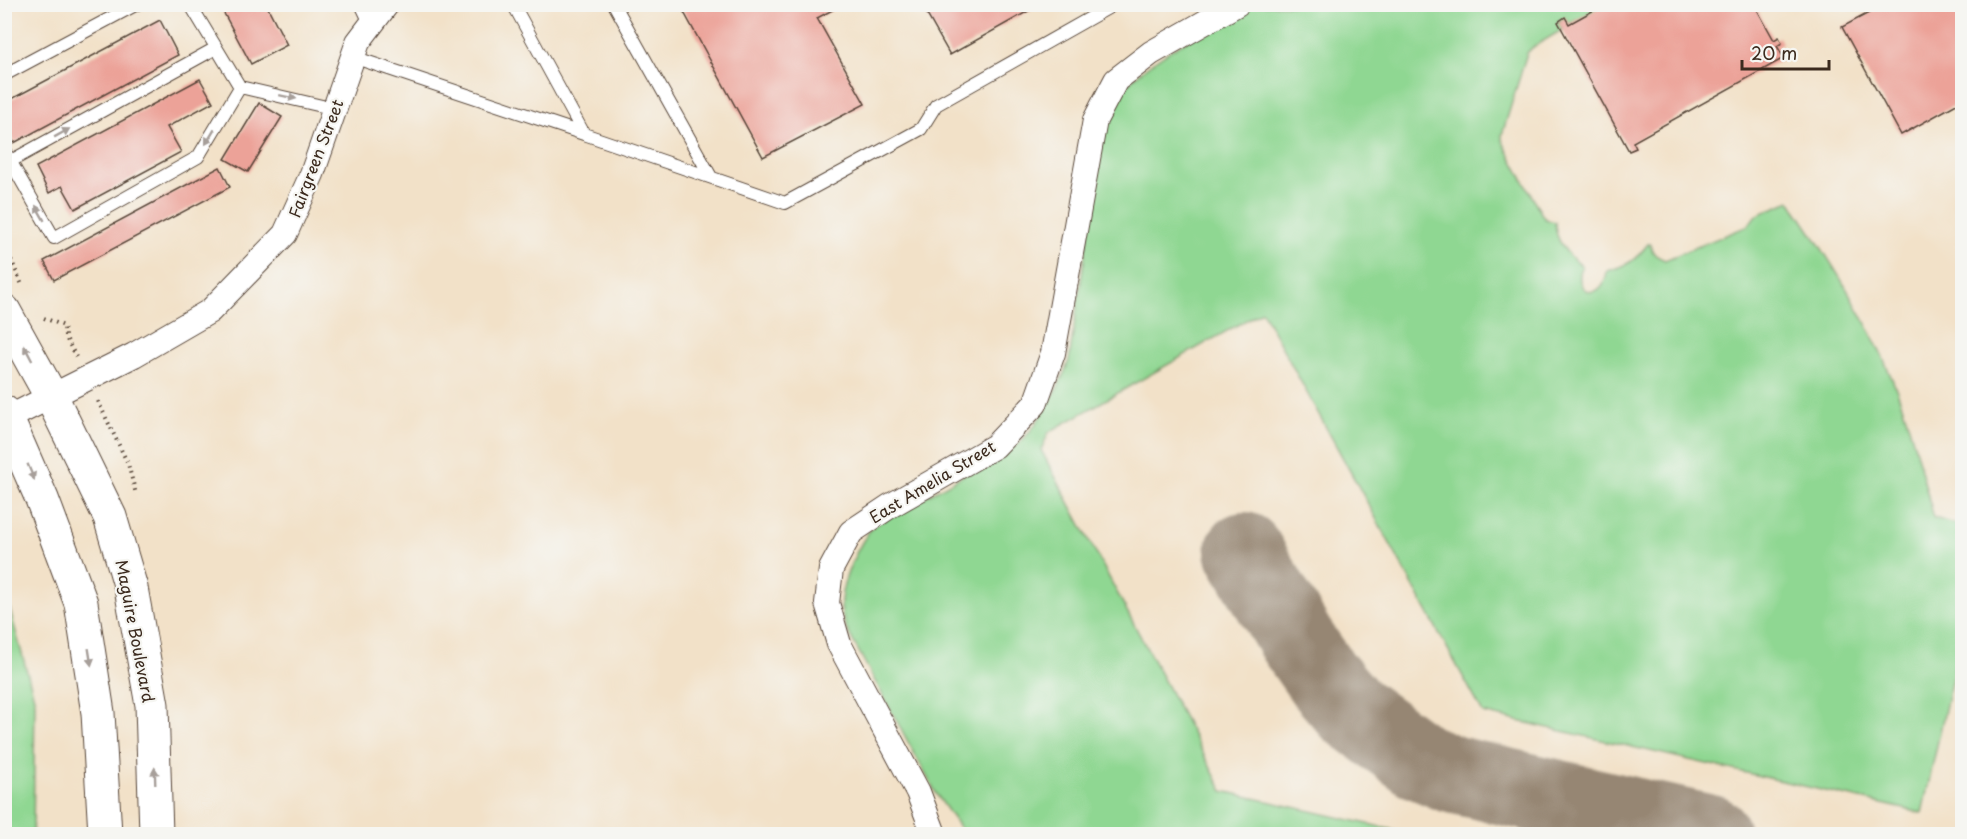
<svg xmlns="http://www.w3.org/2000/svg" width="1967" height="839" font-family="'Playpen Sans',sans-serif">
  <rect width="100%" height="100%" fill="#f6f6f2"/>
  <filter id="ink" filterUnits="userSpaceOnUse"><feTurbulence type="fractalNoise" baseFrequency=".0167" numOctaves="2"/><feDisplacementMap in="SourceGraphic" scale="12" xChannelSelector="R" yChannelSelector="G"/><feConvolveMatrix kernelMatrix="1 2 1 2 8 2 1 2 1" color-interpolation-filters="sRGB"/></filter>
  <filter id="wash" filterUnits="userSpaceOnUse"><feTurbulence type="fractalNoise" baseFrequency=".008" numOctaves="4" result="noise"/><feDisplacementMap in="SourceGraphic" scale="24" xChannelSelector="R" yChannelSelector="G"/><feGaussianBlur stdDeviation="1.35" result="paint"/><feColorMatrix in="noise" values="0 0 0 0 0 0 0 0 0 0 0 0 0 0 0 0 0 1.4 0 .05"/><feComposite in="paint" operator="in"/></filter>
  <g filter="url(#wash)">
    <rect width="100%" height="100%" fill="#f2e1c8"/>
    <!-- green -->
    <path fill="#8fd792" stroke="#658058" stroke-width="1.5" d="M 1252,5 L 1605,5 L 1569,24 L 1565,18 L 1558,21 L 1562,30 L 1533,47 L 1527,53 L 1502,135 L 1502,140 L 1541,213 L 1545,219 L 1555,222 C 1555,241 1567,255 1582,266 C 1571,296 1604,302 1607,271 C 1628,265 1634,262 1648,244 L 1650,244 C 1652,254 1656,256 1665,260 L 1748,226 L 1755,216 L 1790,201 C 1830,259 1866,316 1893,381 C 1911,425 1921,472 1934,518 L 1962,526 L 1962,633 L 1922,813 L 1483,713 L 1262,311 L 1049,432 L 1041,450 L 1223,791 L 1412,834 L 964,834 L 937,795 L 846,628 C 843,619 840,610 841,600 C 843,577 859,544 873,526 L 1019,444 C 1042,419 1058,392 1069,360 L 1102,143 C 1107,126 1110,106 1121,92 C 1150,55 1211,28 1252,5 Z
      M 5,592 L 35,701 L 33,834 L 5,834 Z"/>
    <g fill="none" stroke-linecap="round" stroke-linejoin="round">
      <!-- taxiway -->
      <path stroke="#968673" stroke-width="78" d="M 1244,551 L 1296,640 L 1324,680 L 1350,710 L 1420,761 L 1451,774 L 1711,834"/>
    </g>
    <g id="blocks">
      <!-- building -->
      <path fill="#eca298" d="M 5,4 L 19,4 L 5,12 Z
        M 219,4 L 266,4 L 287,45 L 251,64 Z
        M 921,4 L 1041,4 L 950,55 Z
        M 1605,4 L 1754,4 L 1774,40 L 1779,37 L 1782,43 L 1777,46 L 1784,58 L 1633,142 L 1636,148 L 1629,151 L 1558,22 L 1565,17 L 1569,24 Z
        M 680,5 L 842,5 L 817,18 L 865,104 L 763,157 Z
        M 1884,5 L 1962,5 L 1962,101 L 1901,135 L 1842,27 Z
        M 160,20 L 178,55 L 14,143 L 4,126 L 4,103 Z
        M 200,79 L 213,102 L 167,127 L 181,152 L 75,209 L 62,186 L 49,193 L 36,167 Z
        M 259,103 L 282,117 L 248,172 L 225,159 Z
        M 220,167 L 230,187 L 54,280 L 44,261 Z"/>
    </g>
  </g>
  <g filter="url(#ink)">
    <use href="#blocks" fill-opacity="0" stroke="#564538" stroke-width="1.5"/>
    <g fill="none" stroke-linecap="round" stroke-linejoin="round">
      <!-- service casing -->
      <g stroke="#564538" stroke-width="14">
        <path id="service" d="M 190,4 L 240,87 L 335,109
          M 361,4 L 371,25
          M 513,4 L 584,134 L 785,203 L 921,129 L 936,105 L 1115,4
          M 614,4 L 711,177
          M 353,57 L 584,134
          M 4,75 L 137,4
          M 4,150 L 54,238 L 198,157 L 240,87
          M 11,161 L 216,48"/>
      </g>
      <!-- minor casing -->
      <g stroke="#564538" stroke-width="26">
        <path id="minor" d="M 4,420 L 134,355 L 210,311 L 285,234 L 312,174 L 358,42 L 387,4
          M 934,834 L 918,792 L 839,644 L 827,603 L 831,569 L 851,532 L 890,506 L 995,446 L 1035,404 L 1053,353 L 1095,120 L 1116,80 L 1151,53 L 1237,4"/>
      </g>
      <!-- secondary casing -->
      <g stroke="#564538" stroke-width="35">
        <path id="secondary" d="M 4,311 L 51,396 L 110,517 L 131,588 L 152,705 L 156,834
          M 4,412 L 42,499 L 81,603 L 98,713 L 105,834"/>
      </g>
      <!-- path -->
      <path stroke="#564538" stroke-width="4" stroke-dasharray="1.5 4.5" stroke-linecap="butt" d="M 4,243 L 22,285
        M 44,318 L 64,326 L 65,336 L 76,357
        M 98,401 L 128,464 L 136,494"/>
      <!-- service -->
      <use href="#service" stroke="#fff" stroke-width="12"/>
      <!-- minor -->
      <use href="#minor" stroke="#fff" stroke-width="24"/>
      <!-- secondary -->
      <use href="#secondary" stroke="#fff" stroke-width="33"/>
    </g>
    <!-- one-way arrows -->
    <defs><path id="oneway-solid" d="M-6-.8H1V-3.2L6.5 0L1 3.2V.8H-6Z" transform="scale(1.5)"/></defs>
    <g fill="#a79f9a">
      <use href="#oneway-solid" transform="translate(288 97) rotate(12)"/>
      <use href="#oneway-solid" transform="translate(62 133) rotate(-29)"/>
      <use href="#oneway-solid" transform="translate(210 137) rotate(121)"/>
      <use href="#oneway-solid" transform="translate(40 213) rotate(-120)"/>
      <use href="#oneway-solid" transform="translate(28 353) rotate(-118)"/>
      <use href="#oneway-solid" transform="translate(31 472) rotate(67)"/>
      <use href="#oneway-solid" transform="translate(90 657) rotate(81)"/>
      <use href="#oneway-solid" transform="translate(155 776) rotate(-92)"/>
    </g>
  </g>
  <g text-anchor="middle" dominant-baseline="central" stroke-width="4.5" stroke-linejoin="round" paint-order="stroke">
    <!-- street labels -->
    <g font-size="16" fill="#3b2a1e" stroke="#f6f6f2">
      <text transform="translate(315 158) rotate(-69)">Fairgreen Street</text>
      <text transform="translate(932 481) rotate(-31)">East Amelia Street</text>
      <text transform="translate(136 631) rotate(79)">Maguire Boulevard</text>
    </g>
  </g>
  <!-- margin -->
  <rect width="1967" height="839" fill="none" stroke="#f6f6f2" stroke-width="24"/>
  <!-- scale -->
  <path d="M1742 60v9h87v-9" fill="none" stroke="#3b2a1e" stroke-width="3"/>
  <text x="1751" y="60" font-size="18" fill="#3b2a1e" stroke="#f6f6f2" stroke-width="4.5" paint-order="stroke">20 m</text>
</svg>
